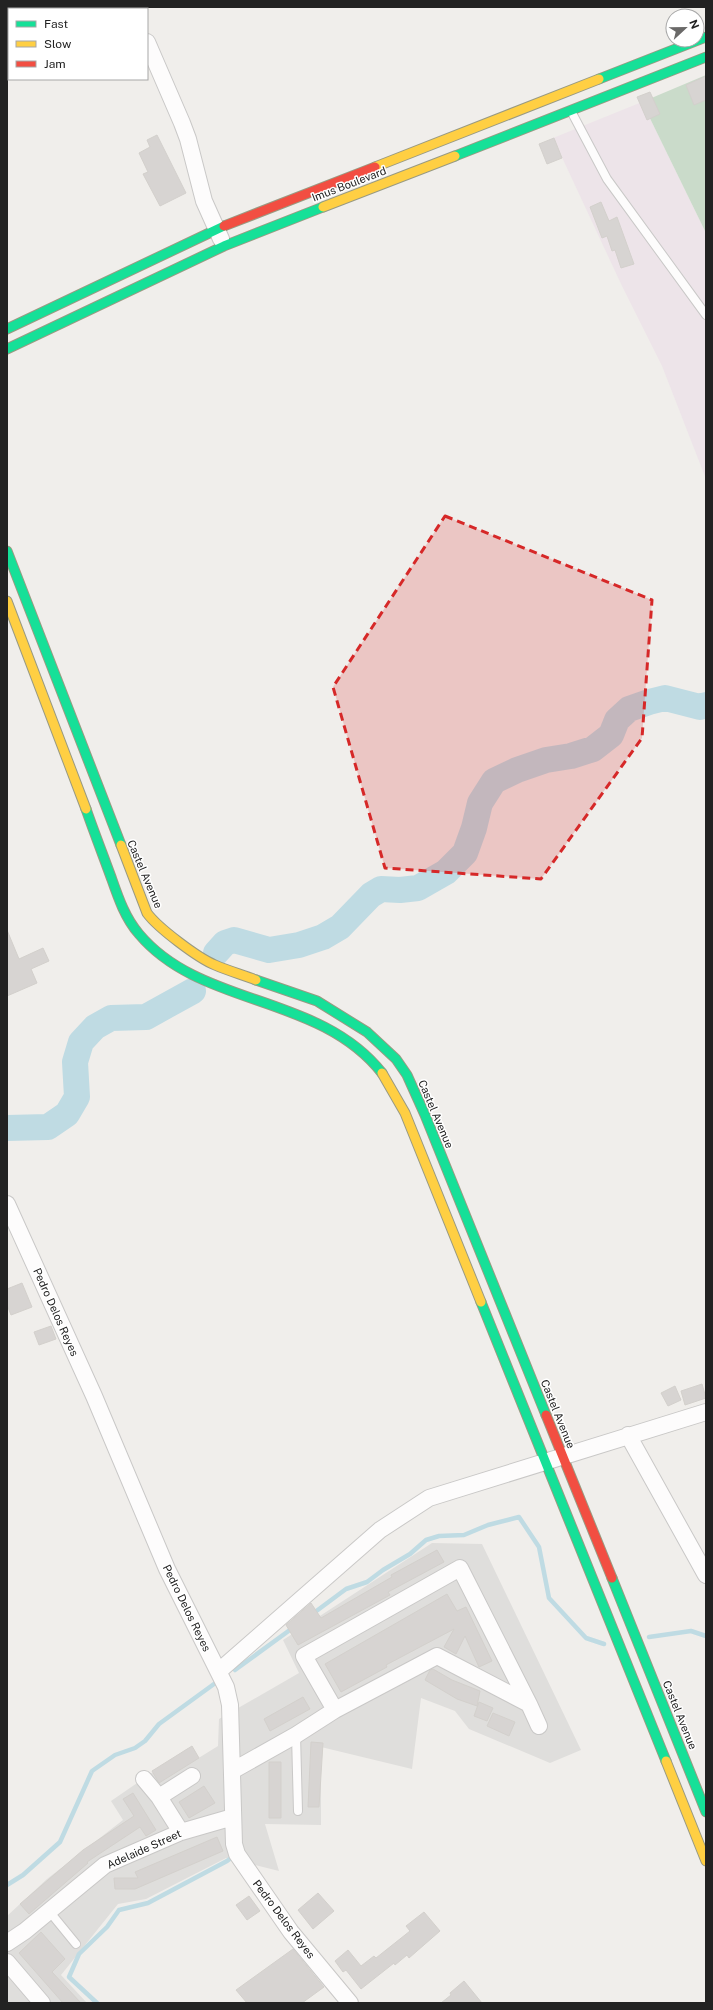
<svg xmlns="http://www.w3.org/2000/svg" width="713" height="2010" font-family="'Public Sans',sans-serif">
  <rect width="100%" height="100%" fill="#f0eeeb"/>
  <!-- residential -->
  <path fill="#dfdedc" d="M 7,7 L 120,7 L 115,9 L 9,9 L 9,55 L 7,55 Z
    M 432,1543 L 482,1544 L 581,1750 L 550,1763 L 469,1729 L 455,1711 L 421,1698 L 412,1769 L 321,1747 L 321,1825 L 265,1824 L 279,1871 L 226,1858 L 146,1899 L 118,1904 L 61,1975 L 87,2003 L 7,2003 L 7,1916 L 47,1879 L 123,1820 L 111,1801 L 188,1748 L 197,1759 L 218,1746 L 219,1719 L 299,1673 L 283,1640 Z"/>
  <!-- industrial -->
  <path fill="#ede4e9" d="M 642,102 L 706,233 L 706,479 L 662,366 L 622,286 L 553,138 Z"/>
  <!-- cemetery -->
  <path fill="#cadbca" d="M 706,75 L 706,233 L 642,102 Z"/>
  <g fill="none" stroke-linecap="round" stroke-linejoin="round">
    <!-- stream -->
    <path stroke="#bfdbe3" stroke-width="4.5" d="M 311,1615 L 346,1589 L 367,1582 L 383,1570 L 410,1554 L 426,1540 L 439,1536 L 464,1535 L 488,1525 L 519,1517 L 539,1547 L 549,1598 L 586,1638 L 604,1644
      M 649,1637 L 691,1631 L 706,1636
      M 235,1670 L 294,1627
      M 7,1885 L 23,1875 L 60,1842 L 92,1771 L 115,1755 L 135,1748 L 145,1741 L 159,1724 L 214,1684
      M 97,2003 L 69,1977 L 79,1954 L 107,1927 L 119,1910 L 148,1903 L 227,1861 L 235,1855"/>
    <!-- river -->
    <path stroke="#bfdbe3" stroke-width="26" d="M 216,953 L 225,943 L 234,940 L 269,950 L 299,945 L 323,937 L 340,927 L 371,895 L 381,889 L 400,890 L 418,888 L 446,872 L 465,853 L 474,828 L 480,803 L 494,781 L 517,770 L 546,760 L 571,756 L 593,749 L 611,735 L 617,720 L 629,709 L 649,702 L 665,698 L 700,707 L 706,705
      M 7,1128 L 48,1127 L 67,1114 L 77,1097 L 75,1062 L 81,1042 L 95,1027 L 111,1018 L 146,1017 L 193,991"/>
  </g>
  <!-- building -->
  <path fill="#d7d4d2" stroke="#d3d0cc" d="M 706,76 L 706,100 L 694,105 L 686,85 Z
    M 650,92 L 660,114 L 647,120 L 637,97 Z
    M 157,135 L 186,193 L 160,206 L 143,174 L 148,172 L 139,153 L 150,147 L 147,140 Z
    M 554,138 L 562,158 L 547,164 L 539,144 Z
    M 601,202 L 609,221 L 617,217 L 634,264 L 621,268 L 615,250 L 612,251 L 607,236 L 602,238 L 590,207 Z
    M 7,930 L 19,959 L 43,948 L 49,961 L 31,969 L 37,983 L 7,996 Z
    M 22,1283 L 32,1307 L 11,1315 L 7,1305 L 7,1289 Z
    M 51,1326 L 56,1339 L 39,1345 L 34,1332 Z
    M 702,1384 L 706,1398 L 685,1405 L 681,1391 Z
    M 675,1386 L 681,1400 L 668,1406 L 661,1393 Z
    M 437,1550 L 444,1562 L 388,1592 L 390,1595 L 298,1645 L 286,1625 L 311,1603 L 321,1618 L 392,1577 L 391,1575 Z
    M 447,1594 L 457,1611 L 466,1607 L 492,1661 L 479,1667 L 465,1636 L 456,1654 L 444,1647 L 454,1629 L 386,1665 L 387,1667 L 341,1692 L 325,1664 Z
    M 433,1669 L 452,1680 L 480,1691 L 477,1706 L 457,1699 L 425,1680 L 430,1670 Z
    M 303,1697 L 310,1709 L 270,1731 L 264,1719 Z
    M 479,1702 L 493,1708 L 487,1721 L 474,1716 Z
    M 493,1713 L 515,1722 L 509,1736 L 487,1726 Z
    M 311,1742 L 323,1743 L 319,1807 L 308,1807 Z
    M 192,1746 L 199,1758 L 159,1783 L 152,1771 Z
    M 269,1762 L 281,1762 L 281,1818 L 269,1818 Z
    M 204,1786 L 215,1803 L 189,1818 L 179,1802 Z
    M 133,1793 L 156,1830 L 146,1836 L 140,1827 L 87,1862 L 88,1863 L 29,1914 L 20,1904 L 83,1850 L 134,1816 L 123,1799 Z
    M 217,1837 L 223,1851 L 135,1889 L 115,1889 L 114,1878 L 138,1878 L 135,1872 Z
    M 318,1893 L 334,1911 L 313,1929 L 298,1910 Z
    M 249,1896 L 260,1911 L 247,1920 L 236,1905 Z
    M 424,1912 L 440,1931 L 409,1958 L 407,1955 L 395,1965 L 394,1963 L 361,1989 L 346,1970 L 343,1972 L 335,1961 L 348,1950 L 361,1966 L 374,1956 L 376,1958 L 410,1931 L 406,1926 Z
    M 41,1932 L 65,1959 L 52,1972 L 81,2003 L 63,2003 L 19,1953 Z
    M 293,1949 L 324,1987 L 302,2003 L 247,2003 L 236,1990 Z
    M 464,1981 L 482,2003 L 441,2003 L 451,1995 L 450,1993 Z"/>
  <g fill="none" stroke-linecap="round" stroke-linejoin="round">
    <!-- lane casing -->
    <g stroke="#c9c8c7" stroke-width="10">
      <path id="lane" d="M 571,111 L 607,179 L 706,315
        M 296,1735 L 298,1811
        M 49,1911 L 76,1944"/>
    </g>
    <!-- street casing -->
    <g stroke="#c9c8c7" stroke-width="18">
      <path id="street" d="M 132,7 L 132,9
        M 12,9 L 17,7
        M 147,42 L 182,123 L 188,139 L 204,201 L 221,239
        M 7,1204 L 94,1396 L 167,1569 L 226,1687 L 230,1705 L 234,1844 L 237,1854 L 291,1932 L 350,2003
        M 628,1435 L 706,1575
        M 219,1671 L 380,1530 L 429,1498 L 706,1412
        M 529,1704 L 539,1726
        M 232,1771 L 296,1735 L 335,1710 L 437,1656 L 529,1704 L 460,1568 L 304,1656 L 335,1710
        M 144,1779 L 159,1797
        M 181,1832 L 159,1797 L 192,1776
        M 7,1943 L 25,1931 L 105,1865 L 181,1832 L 233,1817
        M 7,1962 L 42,2003"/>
    </g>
    <!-- fast casing -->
    <g stroke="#999a82" stroke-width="11">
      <path id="fast" d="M 599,79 L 706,37
        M 455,156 L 706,57
        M 7,329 L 224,226
        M 7,349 L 224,246 L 323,207
        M 7,551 L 121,845
        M 86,809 C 94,832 103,855 111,877 C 118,897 125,918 139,934 C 201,1008 319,993 382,1073
        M 256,980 L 317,1001 L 367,1032 L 396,1059 L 407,1075 L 425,1115 L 546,1415
        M 481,1302 L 666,1761
        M 612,1578 L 706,1812"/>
    </g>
    <!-- slow casing -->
    <g stroke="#999a82" stroke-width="11">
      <path id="slow" d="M 375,167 L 599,79
        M 323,207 L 455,156
        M 7,601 L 86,809
        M 121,845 L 147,913 C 158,928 198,958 215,965 C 229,971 243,975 256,980
        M 382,1073 L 405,1113 L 481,1302
        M 666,1761 L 706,1861"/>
    </g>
    <!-- jam casing -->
    <g stroke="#999a82" stroke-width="11">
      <path id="jam" d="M 224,226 L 375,167
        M 546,1415 L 612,1578"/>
    </g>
    <!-- lane -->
    <use href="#lane" stroke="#fdfcfc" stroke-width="8"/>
    <!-- street -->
    <use href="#street" stroke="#fdfcfc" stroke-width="16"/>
    <!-- fast -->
    <use href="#fast" stroke="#16e098" stroke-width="9"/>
    <!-- slow -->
    <use href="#slow" stroke="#ffcf43" stroke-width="9"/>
    <!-- jam -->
    <use href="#jam" stroke="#f24e42" stroke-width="9"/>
  </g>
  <!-- marked area -->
  <path fill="#d62828" fill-opacity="0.2" stroke="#d62828" stroke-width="3" stroke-dasharray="8 5" stroke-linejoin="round" d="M 445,516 L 652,600 L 642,738 L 541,879 L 385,868 L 333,687 Z"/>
  <g text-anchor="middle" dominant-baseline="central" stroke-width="3" stroke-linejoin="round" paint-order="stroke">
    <!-- street labels -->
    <g font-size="11" fill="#222" stroke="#fff">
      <text transform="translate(349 184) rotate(-21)">Imus Boulevard</text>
      <text transform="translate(145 874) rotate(67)">Castel Avenue</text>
      <text transform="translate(436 1114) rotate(67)">Castel Avenue</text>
      <text transform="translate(56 1312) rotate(66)">Pedro Delos Reyes</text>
      <text transform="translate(558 1414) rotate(68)">Castel Avenue</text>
      <text transform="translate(187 1608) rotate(64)">Pedro Delos Reyes</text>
      <text transform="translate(680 1715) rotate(68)">Castel Avenue</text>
      <text transform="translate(144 1849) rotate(-24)">Adelaide Street</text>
      <text transform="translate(284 1919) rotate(53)">Pedro Delos Reyes</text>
    </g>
  </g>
  <!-- border -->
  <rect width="713" height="2010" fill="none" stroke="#222222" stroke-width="16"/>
  <!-- legend -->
  <rect x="8" y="8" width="140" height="72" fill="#ffffff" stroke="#a7a7a7"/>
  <rect x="16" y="21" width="20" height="6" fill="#16e098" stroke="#a7a7a7"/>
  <text x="44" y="28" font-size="12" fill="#222222">Fast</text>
  <rect x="16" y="41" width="20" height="6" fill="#ffcf43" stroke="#a7a7a7"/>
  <text x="44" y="48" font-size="12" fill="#222222">Slow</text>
  <rect x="16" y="61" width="20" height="6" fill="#f24e42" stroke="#a7a7a7"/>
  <text x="44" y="68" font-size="12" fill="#222222">Jam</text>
  <!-- north arrow -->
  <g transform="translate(685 28) rotate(68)"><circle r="19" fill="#ffffff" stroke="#a7a7a7"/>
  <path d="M0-3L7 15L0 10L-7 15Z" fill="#6a6968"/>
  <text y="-6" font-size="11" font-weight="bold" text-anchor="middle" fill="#222222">N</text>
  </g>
</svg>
